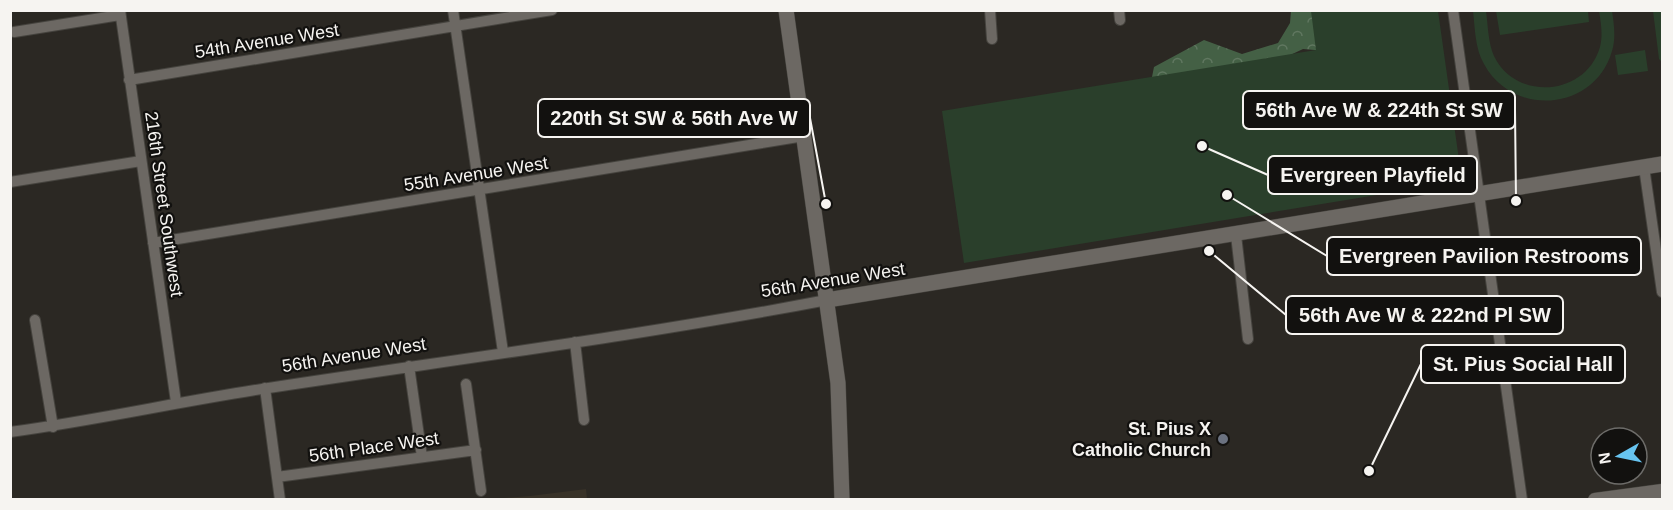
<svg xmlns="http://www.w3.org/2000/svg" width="1673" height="510" font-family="Helvetica,sans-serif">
  <defs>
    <pattern id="forest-crowns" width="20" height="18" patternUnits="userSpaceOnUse" patternTransform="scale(1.5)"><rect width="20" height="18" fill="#446045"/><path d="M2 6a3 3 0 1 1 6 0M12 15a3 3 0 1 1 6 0" fill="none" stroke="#607760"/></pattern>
  </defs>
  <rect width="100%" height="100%" fill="#2b2823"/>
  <!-- built -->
  <path fill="#383228" d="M 586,489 L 587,499 L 490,499 L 530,496 Z"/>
  <!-- forest -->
  <path fill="url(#forest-crowns)" d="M 1291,11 L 1361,11 L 1326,51 L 1303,49 L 1269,65 L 1149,92 L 1154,67 L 1204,40 L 1242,54 L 1278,43 L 1290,23 Z"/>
  <!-- green -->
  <path fill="#2a3f2b" d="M 1311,11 L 1438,11 L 1462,181 L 964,263 L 942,111 L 1316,50 Z
    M 1473,11 L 1486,11 C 1488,25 1488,43 1494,56 C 1516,102 1586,96 1600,47 C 1603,35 1601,23 1599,11 L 1612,11 C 1614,24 1616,38 1612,51 C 1595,111 1513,118 1484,64 C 1475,49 1475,28 1473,11 Z
    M 1496,11 L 1588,11 L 1589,22 L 1500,35 Z
    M 1653,11 L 1662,11 L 1662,62 L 1659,59 Z
    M 1645,50 L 1648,71 L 1618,75 L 1615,55 Z"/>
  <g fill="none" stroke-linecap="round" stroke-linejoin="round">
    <!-- minor casing -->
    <g stroke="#45433e" stroke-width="12">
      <path id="minor" d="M 120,10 L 176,402
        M 453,10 L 503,352
        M 990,10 L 992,39
        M 1119,10 L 1120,20
        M 1453,10 L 1522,500
        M 14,32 L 120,15
        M 129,80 L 552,10
        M 1644,167 L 1662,292
        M 10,182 L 141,161
        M 1236,235 L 1248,339
        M 153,243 L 804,136
        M 35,320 L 53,427
        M 575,342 L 584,420
        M 409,366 L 422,457
        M 466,384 L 481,491
        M 265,388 L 280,500
        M 10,432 C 99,420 186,400 275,387 C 459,359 644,335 827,300
        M 277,477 L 476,450"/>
    </g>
    <!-- tertiary casing -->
    <g stroke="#45433e" stroke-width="15">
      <path id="tertiary" d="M 1595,500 L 1662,491"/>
    </g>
    <!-- secondary casing -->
    <g stroke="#45433e" stroke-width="16">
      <path id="secondary" d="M 786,10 L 838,383 L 842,500
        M 827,300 L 1662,164"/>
    </g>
    <!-- minor -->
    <use href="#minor" stroke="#6c6863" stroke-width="10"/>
    <!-- tertiary -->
    <use href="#tertiary" stroke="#6c6863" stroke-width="14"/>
    <!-- secondary -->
    <use href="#secondary" stroke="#6c6863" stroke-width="15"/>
  </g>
  <!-- markers -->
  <circle fill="#6b7280" stroke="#12110f" stroke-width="2" cx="1223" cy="439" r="6"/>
  <g text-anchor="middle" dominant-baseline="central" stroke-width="4.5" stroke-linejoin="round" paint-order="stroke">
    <!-- street labels -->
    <g font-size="18" fill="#f6f4f1" stroke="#12110f">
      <text transform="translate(267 41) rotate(-9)">54th Avenue West</text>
      <text transform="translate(476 174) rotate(-9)">55th Avenue West</text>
      <text transform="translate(164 204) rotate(82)">216th Street Southwest</text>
      <text transform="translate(833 280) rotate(-9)">56th Avenue West</text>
      <text transform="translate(354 355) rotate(-9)">56th Avenue West</text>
      <text transform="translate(374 447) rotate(-8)">56th Place West</text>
    </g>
    <!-- poi labels -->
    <g font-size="18" font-weight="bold" fill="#f6f4f1" stroke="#12110f" text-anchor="end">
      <text x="1211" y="429">St. Pius X<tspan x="1211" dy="21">Catholic Church</tspan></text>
    </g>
  </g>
  <!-- callouts -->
  <path fill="none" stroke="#f6f4f1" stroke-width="2" d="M1516 201L1515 110M826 204L810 118M1202 146L1268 175M1227 195L1327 256M1209 251L1286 315M1369 471L1421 364"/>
  <g fill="#f6f4f1" stroke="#12110f" stroke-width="2">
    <circle cx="1516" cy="201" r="6"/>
    <circle cx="826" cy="204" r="6"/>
    <circle cx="1202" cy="146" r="6"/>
    <circle cx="1227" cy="195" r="6"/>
    <circle cx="1209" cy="251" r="6"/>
    <circle cx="1369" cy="471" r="6"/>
  </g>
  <g fill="#12110f" stroke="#f6f4f1" stroke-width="2">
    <rect x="1243" y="91" width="272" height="38" rx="6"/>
    <rect x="538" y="99" width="272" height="38" rx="6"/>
    <rect x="1268" y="156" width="209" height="38" rx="6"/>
    <rect x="1327" y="237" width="314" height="38" rx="6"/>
    <rect x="1286" y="296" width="277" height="38" rx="6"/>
    <rect x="1421" y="345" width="204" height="38" rx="6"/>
  </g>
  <g font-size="20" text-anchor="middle" font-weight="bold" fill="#f6f4f1">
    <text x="1379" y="117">56th Ave W &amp; 224th St SW</text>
    <text x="674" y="125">220th St SW &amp; 56th Ave W</text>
    <text x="1373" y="182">Evergreen Playfield</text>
    <text x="1484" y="263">Evergreen Pavilion Restrooms</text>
    <text x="1425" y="322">56th Ave W &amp; 222nd Pl SW</text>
    <text x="1523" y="371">St. Pius Social Hall</text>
  </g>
  <!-- border -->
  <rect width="1673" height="510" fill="none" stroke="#f6f4f1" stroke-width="24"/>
  <!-- north arrow -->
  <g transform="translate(1619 456) rotate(261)"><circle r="28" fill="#12110f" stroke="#6d6c69" stroke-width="1.5"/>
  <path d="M0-4.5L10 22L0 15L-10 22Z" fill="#67c4f0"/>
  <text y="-9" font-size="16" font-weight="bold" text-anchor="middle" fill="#f6f4f1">N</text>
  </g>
</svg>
